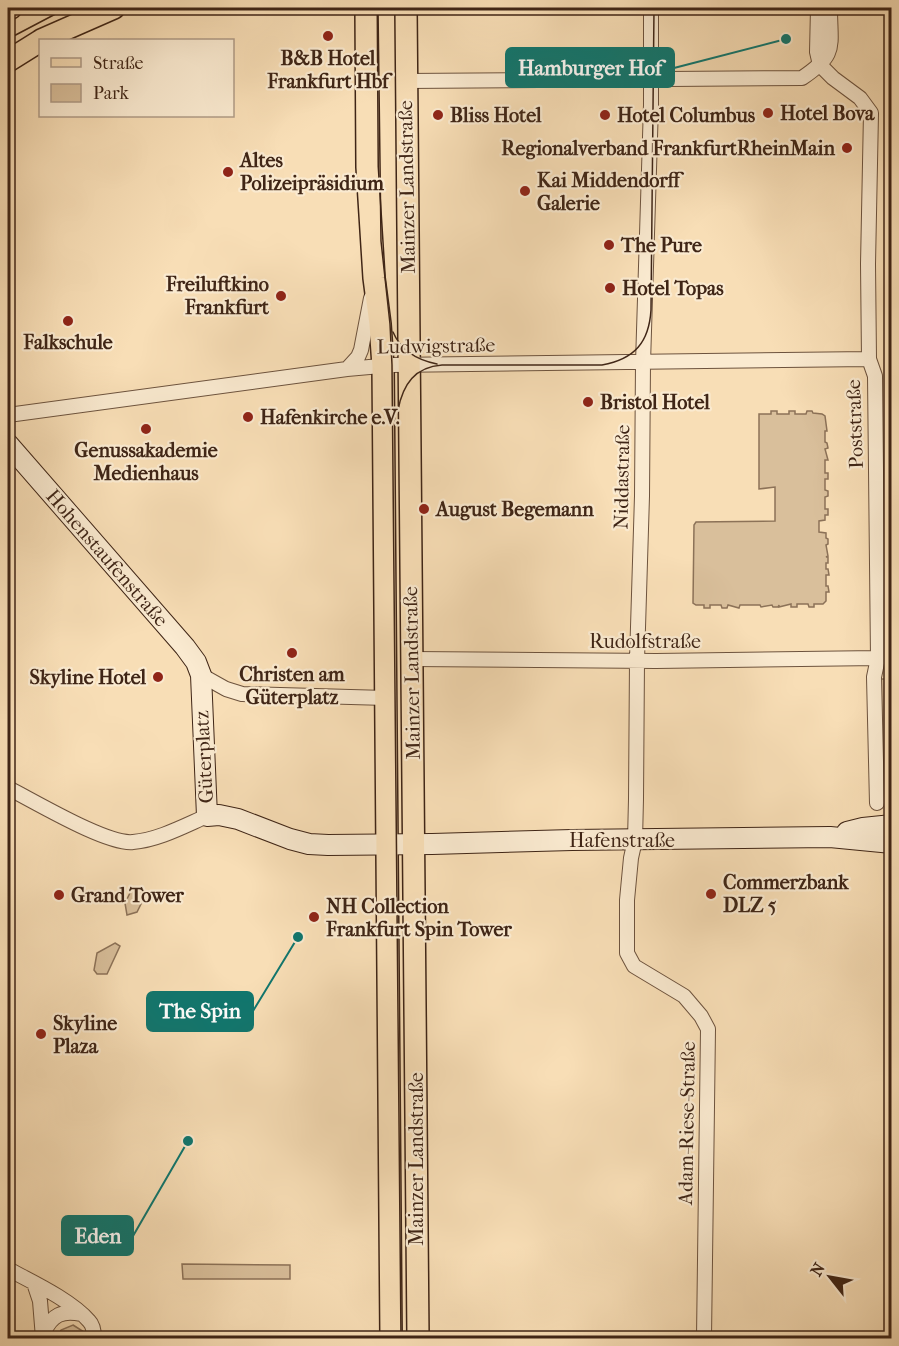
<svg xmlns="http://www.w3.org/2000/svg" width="899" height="1346" font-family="'IM FELL French Canon',serif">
  <rect width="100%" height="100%" fill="#f8deb6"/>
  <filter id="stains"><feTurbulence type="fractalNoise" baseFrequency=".00333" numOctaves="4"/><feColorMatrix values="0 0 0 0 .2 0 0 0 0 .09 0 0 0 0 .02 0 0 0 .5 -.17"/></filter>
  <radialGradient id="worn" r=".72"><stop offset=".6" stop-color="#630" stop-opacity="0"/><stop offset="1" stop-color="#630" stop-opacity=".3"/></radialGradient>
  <!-- green -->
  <path fill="#d9bf9b" stroke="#8c7258" stroke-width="1.5" d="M 771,411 L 777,411 L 777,414 L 789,414 L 789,411 L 795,411 L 795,414 L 806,414 L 807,411 L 812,411 L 813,413 L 822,414 L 825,416 L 827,431 L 825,431 L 825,442 L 827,443 L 828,448 L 825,449 L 828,460 L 825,460 L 825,473 L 828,473 L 828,479 L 825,479 L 825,490 L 828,491 L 828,496 L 825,497 L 825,509 L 828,509 L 828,515 L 825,515 L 825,520 L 819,521 L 819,532 L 826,533 L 826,538 L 828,539 L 828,544 L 826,545 L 828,556 L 826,557 L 828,557 L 828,563 L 826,563 L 826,569 L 828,569 L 829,575 L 826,575 L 826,586 L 828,586 L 829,592 L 826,592 L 826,601 L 823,604 L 814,604 L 814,607 L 809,607 L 808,604 L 797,604 L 797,607 L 791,607 L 791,604 L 779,607 L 779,605 L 778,607 L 773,607 L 772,605 L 761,607 L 760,605 L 740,605 L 739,608 L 728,605 L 727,608 L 722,608 L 721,605 L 710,605 L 710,608 L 704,608 L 704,605 L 696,605 L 693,603 L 694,525 L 696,522 L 775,521 L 775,487 L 759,489 L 759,414 L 771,414 Z
    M 881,679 L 891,679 L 891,809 L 885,809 L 882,756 Z
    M 139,889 L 144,892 L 145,896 L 137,912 L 127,915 L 125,903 L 131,891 Z
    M 115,943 L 120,946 L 107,974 L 97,974 L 94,970 L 97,953 Z
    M 182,1264 L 290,1265 L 290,1279 L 183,1279 Z
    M 73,1325 L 84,1332 L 85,1338 L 57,1338 L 61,1330 Z"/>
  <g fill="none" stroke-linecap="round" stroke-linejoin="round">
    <!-- street casing -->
    <g stroke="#6d533e" stroke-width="16">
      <path id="street" d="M 651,8 L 651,105 L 643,363 L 642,496 L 637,660 L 636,799 L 635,840 L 631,858 L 627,900 L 627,953 L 634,966 L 684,996 L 701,1016 L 708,1029 L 704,1338
        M 818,8 L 817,52 L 820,65 L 833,78 L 860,98 L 871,113 L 868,264 L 869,359 L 875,376 L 878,658 L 874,677 L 877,803
        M 406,81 L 802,78 C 838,54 830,47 830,8
        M 347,369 L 358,357 L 361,350 L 371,298
        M 8,415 L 347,369 L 392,365 L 869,359
        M 412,659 L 656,661 L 878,658
        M 201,675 L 226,689 L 242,694 L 386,698
        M 8,788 C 34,801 107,845 133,842 C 158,840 184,826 207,816
        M 8,1269 C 32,1282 71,1300 89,1321 C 93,1325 94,1332 94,1338
        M 34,1283 L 40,1301 L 43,1338
        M 44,1332 C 52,1315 62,1310 81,1314"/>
    </g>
    <!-- secondary casing -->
    <g stroke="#3f2516" stroke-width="22">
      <path id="secondary" d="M 8,444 L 185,647 L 196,662 L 201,675 L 207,816 L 219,815 L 238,819 L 290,839 L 309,844 L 328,845 L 432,844 L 572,840 L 830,837 L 892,843
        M 847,832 L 863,828 L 892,825"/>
    </g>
    <!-- primary casing -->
    <g stroke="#3f2516" stroke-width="24">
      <path id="primary" d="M 366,8 L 367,167 L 374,278 L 380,324 L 383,366 L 391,1338
        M 406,8 L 418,1338
        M 8,9 L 11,8
        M 41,40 L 114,8
        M 8,61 L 40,41"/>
    </g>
    <!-- street -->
    <use href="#street" stroke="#faead0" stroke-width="14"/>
    <!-- secondary -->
    <use href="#secondary" stroke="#faead0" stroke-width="20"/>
    <!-- primary -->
    <use href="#primary" stroke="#f8deb6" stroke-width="21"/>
    <!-- tram -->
    <path stroke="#3f2516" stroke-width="1.5" d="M 378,8 L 381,241 L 390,324 L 392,365 L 401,1338
      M 8,39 L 67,8
      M 393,332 C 401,351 417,360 437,364
      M 398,410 C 403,384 415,367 442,365 L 602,365 C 635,359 649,342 651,310 L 654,8"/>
  </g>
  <!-- markers -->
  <g fill="#8f2418" stroke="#faead0" stroke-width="2">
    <circle cx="328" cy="36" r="6"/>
    <circle cx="768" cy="113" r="6"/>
    <circle cx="438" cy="115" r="6"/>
    <circle cx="605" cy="115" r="6"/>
    <circle cx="847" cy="148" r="6"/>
    <circle cx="228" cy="172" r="6"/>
    <circle cx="525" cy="191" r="6"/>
    <circle cx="609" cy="245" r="6"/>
    <circle cx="610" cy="288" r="6"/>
    <circle cx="281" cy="296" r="6"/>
    <circle cx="68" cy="321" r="6"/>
    <circle cx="588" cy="402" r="6"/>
    <circle cx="248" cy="417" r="6"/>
    <circle cx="146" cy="429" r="6"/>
    <circle cx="424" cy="509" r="6"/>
    <circle cx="292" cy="653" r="6"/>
    <circle cx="158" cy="677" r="6"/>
    <circle cx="711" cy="894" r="6"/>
    <circle cx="59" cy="895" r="6"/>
    <circle cx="314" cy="917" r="6"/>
    <circle cx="41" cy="1034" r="6"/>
  </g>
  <g text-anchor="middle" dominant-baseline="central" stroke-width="4.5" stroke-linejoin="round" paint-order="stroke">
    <!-- poi labels -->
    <g font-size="20" font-weight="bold" fill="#3f2516" stroke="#faead0" text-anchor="start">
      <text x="328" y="58" text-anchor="middle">B&amp;B Hotel<tspan x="328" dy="23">Frankfurt Hbf</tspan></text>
      <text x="780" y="113">Hotel Bova</text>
      <text x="450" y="115">Bliss Hotel</text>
      <text x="617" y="115">Hotel Columbus</text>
      <text x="835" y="148" text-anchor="end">Regionalverband FrankfurtRheinMain</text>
      <text x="240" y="160">Altes<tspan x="240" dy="23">Polizeipräsidium</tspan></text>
      <text x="537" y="180">Kai Middendorff<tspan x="537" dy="23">Galerie</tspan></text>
      <text x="621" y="245">The Pure</text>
      <text x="269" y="284" text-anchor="end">Freiluftkino<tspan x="269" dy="23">Frankfurt</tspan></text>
      <text x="622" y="288">Hotel Topas</text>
      <text x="68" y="342" text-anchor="middle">Falkschule</text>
      <text x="600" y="402">Bristol Hotel</text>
      <text x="260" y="417">Hafenkirche e.V.</text>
      <text x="146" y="450" text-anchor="middle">Genussakademie<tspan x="146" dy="23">Medienhaus</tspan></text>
      <text x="436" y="509">August Begemann</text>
      <text x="292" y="674" text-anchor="middle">Christen am<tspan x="292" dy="23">Güterplatz</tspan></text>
      <text x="146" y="677" text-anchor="end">Skyline Hotel</text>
      <text x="723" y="882">Commerzbank<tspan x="723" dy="23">DLZ 5</tspan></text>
      <text x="71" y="895">Grand Tower</text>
      <text x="326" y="906">NH Collection<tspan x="326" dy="23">Frankfurt Spin Tower</tspan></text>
      <text x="53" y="1023">Skyline<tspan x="53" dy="23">Plaza</tspan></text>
    </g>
    <!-- street labels -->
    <g font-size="20" fill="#3f2516" stroke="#faead0">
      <text transform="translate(407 187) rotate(-91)">Mainzer Landstraße</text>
      <text transform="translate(436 346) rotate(-1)">Ludwigstraße</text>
      <text transform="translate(855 424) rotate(-92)">Poststraße</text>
      <text transform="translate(622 477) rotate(-89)">Niddastraße</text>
      <text transform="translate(107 558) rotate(49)">Hohenstaufenstraße</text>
      <text x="645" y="641">Rudolfstraße</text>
      <text transform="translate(412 673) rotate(-91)">Mainzer Landstraße</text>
      <text transform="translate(204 757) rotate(-93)">Güterplatz</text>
      <text x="622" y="840">Hafenstraße</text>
      <text transform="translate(687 1123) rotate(-89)">Adam-Riese-Straße</text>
      <text transform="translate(416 1159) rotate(-90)">Mainzer Landstraße</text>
    </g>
  </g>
  <!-- callouts -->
  <path fill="none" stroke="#0f766e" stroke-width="2" d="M786 39L674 68M298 937L253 1011M188 1141L133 1236"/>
  <g fill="#0f766e" stroke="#faead0" stroke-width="2">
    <circle cx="786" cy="39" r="6"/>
    <circle cx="298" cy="937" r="6"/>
    <circle cx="188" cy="1141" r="6"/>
  </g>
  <g fill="#0f766e" stroke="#0f766e" stroke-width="2">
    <rect x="506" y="48" width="168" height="39" rx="6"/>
    <rect x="147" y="992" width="106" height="39" rx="6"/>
    <rect x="62" y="1216" width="71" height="39" rx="6"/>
  </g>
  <g font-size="21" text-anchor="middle" font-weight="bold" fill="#fff">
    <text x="590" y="75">Hamburger Hof</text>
    <text x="200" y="1018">The Spin</text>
    <text x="98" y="1243">Eden</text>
  </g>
  <!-- margin -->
  <rect width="899" height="1346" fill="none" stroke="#f8deb6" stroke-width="30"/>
  <rect x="9" y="9" width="881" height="1328" fill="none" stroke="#3f2516" stroke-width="3"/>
  <rect x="15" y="15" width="869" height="1316" fill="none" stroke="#3f2516" stroke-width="1.5"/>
  <!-- legend -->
  <rect x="39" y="39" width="195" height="78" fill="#faead0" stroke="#af9b86" stroke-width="1.5"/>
  <rect x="51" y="58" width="30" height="9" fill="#f8deb6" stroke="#af9b86" stroke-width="1.5"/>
  <text x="93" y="69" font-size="18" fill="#3f2516">Straße</text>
  <rect x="51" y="84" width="30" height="18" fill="#d9bf9b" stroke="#af9b86" stroke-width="1.5"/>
  <text x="93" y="99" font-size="18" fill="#3f2516">Park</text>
  <!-- north arrow -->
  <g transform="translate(830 1277) rotate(301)" stroke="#faead0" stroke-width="4.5" paint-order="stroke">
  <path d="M0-4.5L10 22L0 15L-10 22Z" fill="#3f2516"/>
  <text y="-9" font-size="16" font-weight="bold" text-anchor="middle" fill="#3f2516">N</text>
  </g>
  <rect width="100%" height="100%" filter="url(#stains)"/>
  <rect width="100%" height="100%" fill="url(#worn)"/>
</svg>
